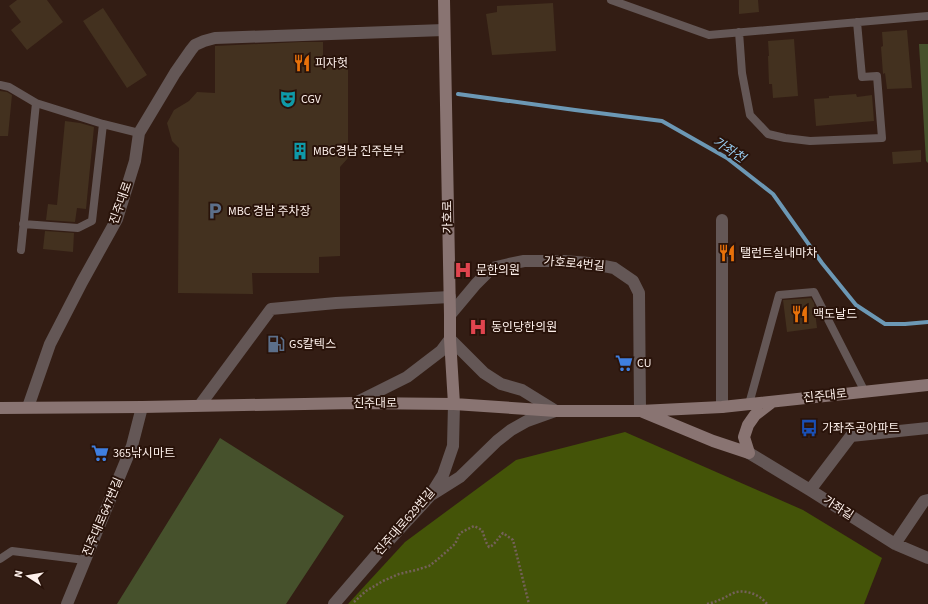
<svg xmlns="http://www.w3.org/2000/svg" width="928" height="604" font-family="'Source Sans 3','Noto Sans KR',sans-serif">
  <rect width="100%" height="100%" fill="#331d14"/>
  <!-- green -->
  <path fill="#46512c" d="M 919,44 L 928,44 L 928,163 L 926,161 Z
    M 220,438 L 344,516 L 286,604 L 117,604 Z"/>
  <!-- forest -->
  <path fill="#445408" d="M 625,432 L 803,510 L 882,558 L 864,604 L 348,604 L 405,542 L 516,460 Z"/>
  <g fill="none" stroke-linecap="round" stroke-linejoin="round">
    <!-- stream -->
    <path stroke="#6c98b5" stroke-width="4" d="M 458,94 L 575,110 L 662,121 L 727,158 L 773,194 L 822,263 L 856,305 L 885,324 L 905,324 L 928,322"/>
  </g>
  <!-- building -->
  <path fill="#43311f" d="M 17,0 L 47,0 L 63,22 L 27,50 L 11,30 L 21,22 L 9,6 Z
    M 739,0 L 758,0 L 759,12 L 739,14 Z
    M 553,3 L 556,51 L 492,55 L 486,14 L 497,12 L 497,6 Z
    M 103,8 L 147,75 L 127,88 L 83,21 Z
    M 907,30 L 912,88 L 887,89 L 885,73 L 883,74 L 881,47 L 883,46 L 882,32 Z
    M 794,39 L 798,96 L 773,98 L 772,84 L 769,84 L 768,56 L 769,56 L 768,41 Z
    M 301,42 L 323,42 L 323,64 L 348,64 L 348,158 L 340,167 L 340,256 L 319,257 L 319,273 L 252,273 L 253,294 L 178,293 L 179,148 L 172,141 L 167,123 L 174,110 L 189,101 L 197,92 L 215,93 L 215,46 Z
    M 0,91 L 7,92 L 12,95 L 8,136 L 0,136 Z
    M 856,94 L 857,97 L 872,95 L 874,121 L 816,126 L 814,99 L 829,98 L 829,96 Z
    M 65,121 L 80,123 L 94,127 L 86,209 L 77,208 L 75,222 L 46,220 L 48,204 L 57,205 Z
    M 921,150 L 921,162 L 893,164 L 892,152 Z
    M 45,231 L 74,233 L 73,252 L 43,249 Z
    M 811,298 L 814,303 L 817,328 L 787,332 L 783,300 Z"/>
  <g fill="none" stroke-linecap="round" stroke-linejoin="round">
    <!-- path -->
    <path stroke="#746159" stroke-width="2.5" stroke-dasharray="2 2" stroke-linecap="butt" d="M 354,602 L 366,591 L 383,581 L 399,574 L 416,570 L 429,566 L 437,560 L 455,544 L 460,533 L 474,526 L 482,530 L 486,542 L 489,547 C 495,545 498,538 503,533 L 513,540 L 529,604
      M 707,604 C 711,603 715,602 719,600 C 725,598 730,594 736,592 C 748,590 760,595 767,604"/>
    <!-- lane -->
    <path stroke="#645756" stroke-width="8" d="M 611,0 L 709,35 L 928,16
      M 739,32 L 742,73 L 750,115 L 768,134 L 785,138 L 810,141 L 882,138 L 877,76 L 862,77 L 857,22
      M 0,85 L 9,87 L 36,103
      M 23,224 L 78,228 L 92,221 L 103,124
      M 21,250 L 36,103 L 103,124 L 139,133
      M 749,404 L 779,295 L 814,292 L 865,392
      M 0,559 L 12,551 L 85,560"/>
    <!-- street -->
    <path stroke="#645756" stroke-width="12" d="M 450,315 L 476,284 L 492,268 L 509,264 L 524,261 L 564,261 L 589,263 L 614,268 L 633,281 L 639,293 L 640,411
      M 355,403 L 407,377 L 441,351 L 450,339 L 484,373 L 501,384 L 522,390 L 556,411
      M 200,405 L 271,309 L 336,303 L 450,297
      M 28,407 L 50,344 L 82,282 L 117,219 L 135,161 L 139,133 L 175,73 L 191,50 L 195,45 L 204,41 L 215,38 L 444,30
      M 722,407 L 722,220
      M 749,453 L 810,490 L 895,544 L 928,558
      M 810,490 L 851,436 L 928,428
      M 433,494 L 460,477 L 497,441 L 511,430 L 527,421 L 555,411
      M 895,544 L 924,501 L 928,500
      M 67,604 L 132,446 L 142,407
      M 334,604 L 383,547 L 430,496 L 443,475 L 453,446 L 454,404"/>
    <!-- secondary -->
    <path stroke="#897472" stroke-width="12" d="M 444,0 L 450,315 L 450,339 L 454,404
      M 0,408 L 142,407 L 355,403 L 454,404 L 556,411 L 640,411 L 722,407 L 928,385
      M 643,412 L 713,441 L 749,453
      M 749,453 L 744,437 L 748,425 L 755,415 L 772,402"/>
  </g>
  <!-- icons -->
  <defs>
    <g id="restaurant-bare" transform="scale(1.38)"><path d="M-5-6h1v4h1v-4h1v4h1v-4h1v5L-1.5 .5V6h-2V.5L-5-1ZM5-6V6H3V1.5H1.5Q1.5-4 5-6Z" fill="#e8710a" stroke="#29130a" stroke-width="2.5" paint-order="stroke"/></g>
    <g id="theatre-bare" transform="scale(1.38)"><path d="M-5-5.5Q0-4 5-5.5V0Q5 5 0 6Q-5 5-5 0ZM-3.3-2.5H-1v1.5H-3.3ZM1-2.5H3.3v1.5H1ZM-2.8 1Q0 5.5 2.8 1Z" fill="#0f9aa8" stroke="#29130a" stroke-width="2.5" paint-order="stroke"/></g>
    <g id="building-bare" transform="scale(1.38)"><path d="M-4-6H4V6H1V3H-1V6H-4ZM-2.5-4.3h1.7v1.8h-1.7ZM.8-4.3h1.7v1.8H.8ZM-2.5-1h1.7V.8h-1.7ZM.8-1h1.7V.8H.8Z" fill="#0f9aa8" stroke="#29130a" stroke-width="2.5" paint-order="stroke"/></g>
    <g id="parking-bare" transform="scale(1.38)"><path d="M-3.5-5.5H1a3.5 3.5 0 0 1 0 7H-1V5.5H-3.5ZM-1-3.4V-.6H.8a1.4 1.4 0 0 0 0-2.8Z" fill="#5c6f8a" stroke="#29130a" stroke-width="2.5" paint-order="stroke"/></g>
    <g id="hospital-bare" transform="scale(1.38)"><path d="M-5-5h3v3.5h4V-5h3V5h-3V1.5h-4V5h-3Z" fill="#e0444e" stroke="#29130a" stroke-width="2.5" paint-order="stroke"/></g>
    <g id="fuel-bare" transform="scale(1.38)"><path d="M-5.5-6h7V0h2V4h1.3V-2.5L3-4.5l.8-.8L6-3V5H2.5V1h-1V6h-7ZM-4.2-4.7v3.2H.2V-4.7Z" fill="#5c6f8a" stroke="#29130a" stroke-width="2.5" paint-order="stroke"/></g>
    <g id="supermarket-bare" transform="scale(1.38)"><path d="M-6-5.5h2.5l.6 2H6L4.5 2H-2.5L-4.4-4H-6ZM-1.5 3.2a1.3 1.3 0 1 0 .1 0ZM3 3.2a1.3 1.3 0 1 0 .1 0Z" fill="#3f7fe0" stroke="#29130a" stroke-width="2.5" paint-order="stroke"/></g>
    <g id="bus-bare" transform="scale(1.38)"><path d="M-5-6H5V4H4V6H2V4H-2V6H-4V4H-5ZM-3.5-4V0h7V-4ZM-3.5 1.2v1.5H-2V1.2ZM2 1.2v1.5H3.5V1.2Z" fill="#1a4fb4" stroke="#29130a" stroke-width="2.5" paint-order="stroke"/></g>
  </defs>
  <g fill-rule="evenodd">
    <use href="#restaurant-bare" x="302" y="63"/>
    <use href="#theatre-bare" x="288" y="99"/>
    <use href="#building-bare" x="300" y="151"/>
    <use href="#parking-bare" x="215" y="211"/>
    <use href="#restaurant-bare" x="727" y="253"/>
    <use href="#hospital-bare" x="463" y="270"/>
    <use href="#restaurant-bare" x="800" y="314"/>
    <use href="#hospital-bare" x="478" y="327"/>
    <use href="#fuel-bare" x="276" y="344"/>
    <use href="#supermarket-bare" x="624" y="363"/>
    <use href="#bus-bare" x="809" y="428"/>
    <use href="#supermarket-bare" x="100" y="453"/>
  </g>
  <g text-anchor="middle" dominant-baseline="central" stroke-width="4" stroke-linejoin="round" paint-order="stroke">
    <!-- poi labels -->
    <g font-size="12" fill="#fdf0eb" stroke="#29130a" text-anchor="start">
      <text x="315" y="63">피자헛</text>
      <text x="301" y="99">CGV</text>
      <text x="313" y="151">MBC경남 진주본부</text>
      <text x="228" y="211">MBC 경남 주차장</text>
      <text x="740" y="253">탤런트실내마차</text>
      <text x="476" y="270">문한의원</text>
      <text x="813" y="314">맥도날드</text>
      <text x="491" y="327">동인당한의원</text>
      <text x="289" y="344">GS칼텍스</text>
      <text x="637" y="363">CU</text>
      <text x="822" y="428">가좌주공아파트</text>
      <text x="113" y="453">365낚시마트</text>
    </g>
    <!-- street labels -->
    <g font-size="12" fill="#fdf0eb" stroke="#29130a">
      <text transform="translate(121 203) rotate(-71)">진주대로</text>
      <text transform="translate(448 217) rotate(-91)">가호로</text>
      <text transform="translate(574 264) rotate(5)">가호로4번길</text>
      <text transform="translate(825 396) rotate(-6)">진주대로</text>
      <text x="375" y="403">진주대로</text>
      <text transform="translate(838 508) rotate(33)">가좌길</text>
      <text transform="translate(103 517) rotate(-67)">진주대로647번길</text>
      <text transform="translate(405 522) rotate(-49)">진주대로629번길</text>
    </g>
    <!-- water labels -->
    <g font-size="13" font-style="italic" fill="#99cef3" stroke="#29130a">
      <text transform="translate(729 150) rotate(33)">가좌천</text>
    </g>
  </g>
  <!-- north arrow -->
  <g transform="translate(28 576) rotate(282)" stroke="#29130a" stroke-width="3" paint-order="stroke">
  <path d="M0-3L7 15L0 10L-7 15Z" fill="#fdf0eb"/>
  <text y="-6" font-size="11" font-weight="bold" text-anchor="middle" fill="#fdf0eb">N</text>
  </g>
</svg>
